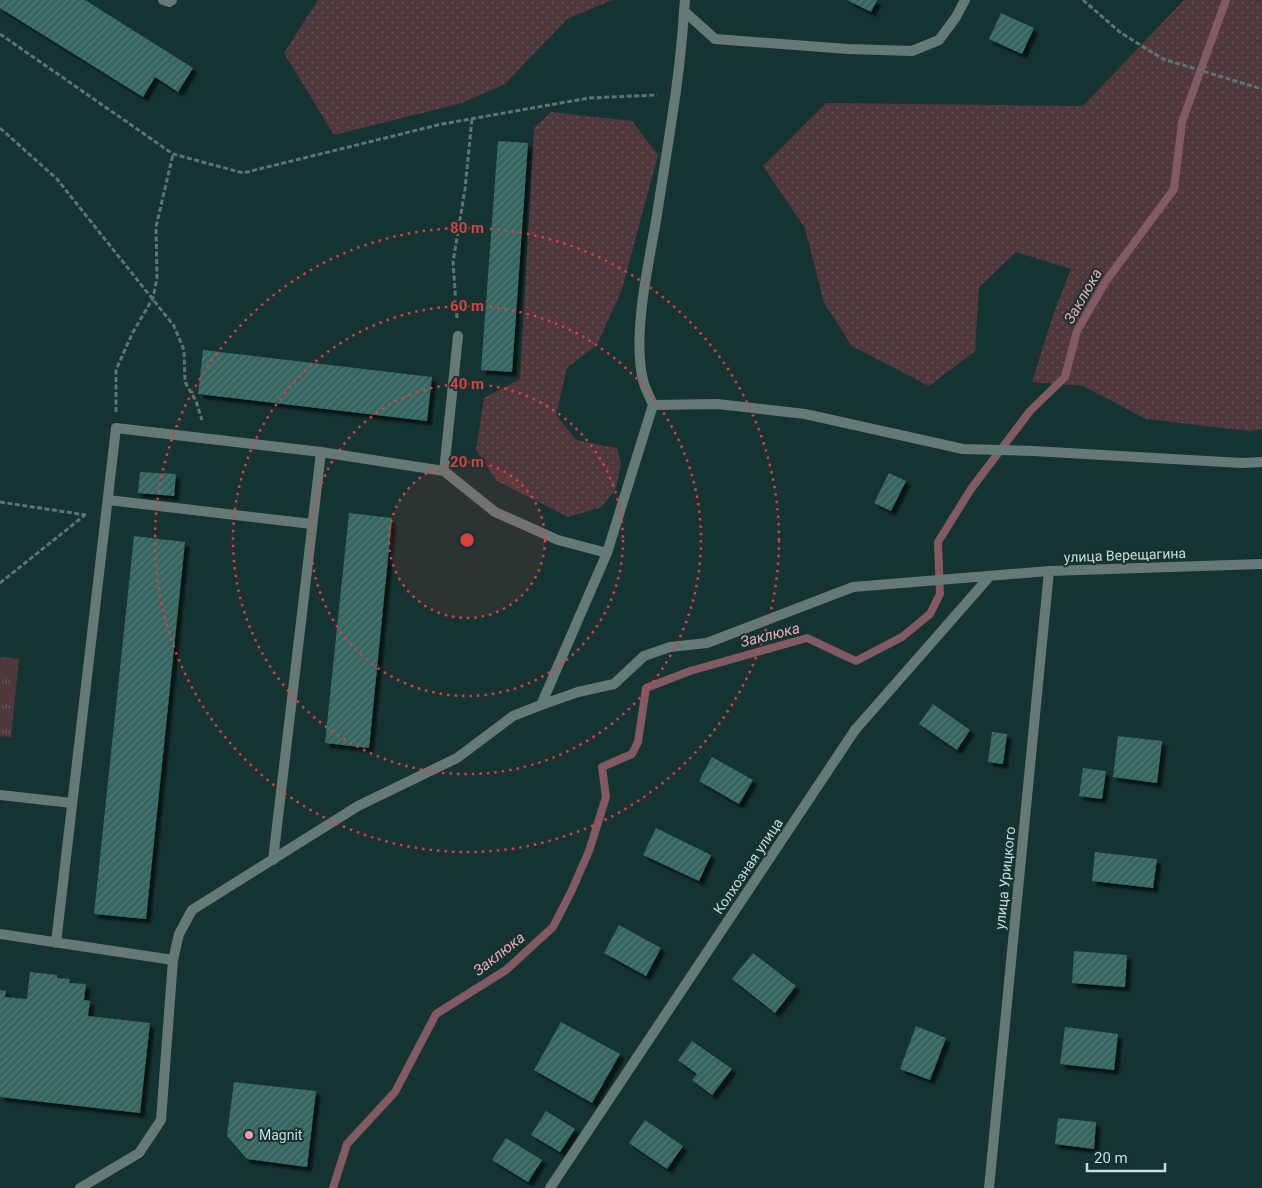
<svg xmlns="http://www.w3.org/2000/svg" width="1262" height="1188" font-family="Roboto,sans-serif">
  <defs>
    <pattern id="grass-dots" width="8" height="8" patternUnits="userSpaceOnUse" patternTransform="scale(1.25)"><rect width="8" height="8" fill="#50373c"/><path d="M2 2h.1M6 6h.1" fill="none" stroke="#685358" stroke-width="1.8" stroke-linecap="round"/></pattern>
    <pattern id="park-tufts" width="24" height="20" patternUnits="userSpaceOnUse" patternTransform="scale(1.25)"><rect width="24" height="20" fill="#50373c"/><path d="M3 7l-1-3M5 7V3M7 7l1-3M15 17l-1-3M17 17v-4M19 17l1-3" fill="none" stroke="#685358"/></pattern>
    <pattern id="building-hatch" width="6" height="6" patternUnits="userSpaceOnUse" patternTransform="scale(1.25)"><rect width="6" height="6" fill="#346560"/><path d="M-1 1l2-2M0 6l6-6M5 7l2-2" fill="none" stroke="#507a76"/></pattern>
    <filter id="shadow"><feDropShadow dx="4.5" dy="4.5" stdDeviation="1" flood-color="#0009"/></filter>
  </defs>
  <rect width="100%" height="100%" fill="#153331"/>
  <!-- grass -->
  <path fill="url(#grass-dots)" d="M 318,0 L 612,0 L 567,19 L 505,84 L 462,103 L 334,135 L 284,53 Z
    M 1184,0 L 1262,0 L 1262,429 L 1249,431 L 1146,419 L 1083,386 L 1032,382 L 1054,312 L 1071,269 L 1016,252 L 979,287 L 975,351 L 929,386 L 852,346 L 824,303 L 805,228 L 763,166 L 826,103 L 1083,106 Z
    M 551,112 L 632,121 L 658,155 L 622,289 L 597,345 L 567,368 L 556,415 L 576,440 L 617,448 L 621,463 L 616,488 L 602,507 L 568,517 L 497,481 L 476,450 L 484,398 L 520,379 L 534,128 Z"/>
  <!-- park -->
  <path fill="url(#park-tufts)" d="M 0,657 L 19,659 L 11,737 L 0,736 Z"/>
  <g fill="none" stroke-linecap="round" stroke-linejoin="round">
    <!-- stream -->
    <path stroke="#825a62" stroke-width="8" d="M 333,1188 L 347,1144 L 395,1092 L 436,1014 L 506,970 L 553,927 L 572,890 L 589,851 L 606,797 L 602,767 L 632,754 L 638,742 L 646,688 L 690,671 L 807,638 L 856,661 L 902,637 L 930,614 L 940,594 L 938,542 L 971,489 L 1030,411 L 1065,377 L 1077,331 L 1106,281 L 1174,189 L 1182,122 L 1226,0"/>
  </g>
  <!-- building -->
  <path fill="url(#building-hatch)" filter="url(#shadow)" d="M 0,0 L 85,0 L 193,68 L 178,92 L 155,77 L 143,97 L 0,8 Z
    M 847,0 L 877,0 L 871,12 Z
    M 1001,13 L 1034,28 L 1022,54 L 989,39 Z
    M 498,141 L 528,143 L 512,372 L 481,370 Z
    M 203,350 L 432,377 L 427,421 L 198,394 Z
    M 140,472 L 176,474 L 174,496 L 138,493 Z
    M 889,473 L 906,481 L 891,511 L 874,503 Z
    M 349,513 L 392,518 L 369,748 L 325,743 Z
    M 134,536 L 185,542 L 146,919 L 94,914 Z
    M 933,704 L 970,730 L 957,750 L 919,724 Z
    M 992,732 L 1007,734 L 1003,764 L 988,762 Z
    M 1118,736 L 1162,741 L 1157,783 L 1113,777 Z
    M 712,757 L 753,780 L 739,804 L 699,781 Z
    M 1083,768 L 1106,771 L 1102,799 L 1079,796 Z
    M 656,828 L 711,855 L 699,881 L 643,855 Z
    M 1095,852 L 1157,859 L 1153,888 L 1092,881 Z
    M 619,925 L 661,948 L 646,976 L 604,953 Z
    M 1074,951 L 1127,955 L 1125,987 L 1072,983 Z
    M 753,953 L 796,986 L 775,1013 L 732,979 Z
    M 30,972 L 57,975 L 57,978 L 70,979 L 69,983 L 86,984 L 84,1000 L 90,1001 L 88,1016 L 150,1023 L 140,1113 L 0,1097 L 0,990 L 6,991 L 5,997 L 27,999 Z
    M 561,1022 L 620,1054 L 592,1103 L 534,1070 Z
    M 916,1026 L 946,1038 L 930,1080 L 900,1069 Z
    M 1065,1027 L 1118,1034 L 1114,1070 L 1060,1064 Z
    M 692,1041 L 732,1069 L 712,1095 L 692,1080 L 697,1074 L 678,1060 Z
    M 234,1082 L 316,1091 L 307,1167 L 247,1159 L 227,1136 Z
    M 546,1111 L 575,1129 L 560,1152 L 531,1135 Z
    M 1058,1118 L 1096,1122 L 1094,1149 L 1055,1144 Z
    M 645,1120 L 683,1146 L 667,1169 L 629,1143 Z
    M 506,1138 L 542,1160 L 528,1182 L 492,1160 Z"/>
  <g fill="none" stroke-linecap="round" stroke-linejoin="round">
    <!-- path -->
    <path stroke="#5c7573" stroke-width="3" stroke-dasharray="5 2.5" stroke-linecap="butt" d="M 1083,0 L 1121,33 L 1163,59 L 1262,89
      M 0,34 L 173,154 L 243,173 L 442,124 L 589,98 L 657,95
      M 0,128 L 57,179 L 174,326 L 184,350 L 185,382 L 196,401 L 202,420
      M 457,318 L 453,262 L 465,189 L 472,119
      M 116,412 L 116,370 L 132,334 L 153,298 L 157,278 L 156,227 L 173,154
      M 0,502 L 86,515
      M 0,583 L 85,515"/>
    <!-- service -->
    <path stroke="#657976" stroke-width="10" d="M 163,0 L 169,2 L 172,0
      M 685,0 L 684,11 L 715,39 L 848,49 L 912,51 L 939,40 L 956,17 L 965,0
      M 653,405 L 717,404 L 805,414 L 963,449 L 1033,451 L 1242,463 L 1262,462
      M 444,471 L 495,512 L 558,540 L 607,553
      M 108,500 L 312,524
      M 541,705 L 578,692 L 614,684 L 644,656 L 670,647 L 707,643 L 853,587 L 1049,571 L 1262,564
      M 855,730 L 990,576
      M 0,795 L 72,803
      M 273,860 L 321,452
      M 0,934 L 173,960
      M 56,943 L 116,428 L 321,452 L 444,471 L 458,336
      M 80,1188 L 139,1153 L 161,1120 L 173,960 L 179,934 L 192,910 L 358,806 L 457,758 L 513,716 L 541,705 L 607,553 L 653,405 C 650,397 645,389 643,380 C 632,334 649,262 657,215 C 667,147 680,80 684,11
      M 989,1188 L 1049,571"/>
    <!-- minor -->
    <path stroke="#657976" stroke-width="10" d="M 550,1188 L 855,730"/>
  </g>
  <!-- distance rings -->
  <circle cx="467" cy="540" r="78" fill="#d44343" fill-opacity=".12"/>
  <g fill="none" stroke="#d44343" stroke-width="2.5" stroke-dasharray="2.5 5">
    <circle cx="467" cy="540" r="78"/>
    <circle cx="467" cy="540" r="156"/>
    <circle cx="467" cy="540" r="234"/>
    <circle cx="467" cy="540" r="312"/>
  </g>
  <!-- markers -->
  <circle fill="#f29aad" stroke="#153331" stroke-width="2" cx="249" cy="1135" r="5"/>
  <g text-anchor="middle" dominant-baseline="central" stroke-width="4" stroke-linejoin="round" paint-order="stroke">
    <!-- street labels -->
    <g font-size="14" fill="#cbdcda" stroke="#153331">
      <text transform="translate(1125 555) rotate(-2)">улица Верещагина</text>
      <text transform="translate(748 866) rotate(-56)">Колхозная улица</text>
      <text transform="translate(1005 878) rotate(-84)">улица Урицкого</text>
    </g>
    <!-- poi labels -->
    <g font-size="14" fill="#cbdcda" stroke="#153331" text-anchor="start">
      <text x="259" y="1135">Magnit</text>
    </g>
    <!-- water labels -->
    <g font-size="15" font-style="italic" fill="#f1abba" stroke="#153331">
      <text transform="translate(1083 296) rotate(-60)">Заклюка</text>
      <text transform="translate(770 635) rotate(-14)">Заклюка</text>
      <text transform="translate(499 954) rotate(-38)">Заклюка</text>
    </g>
  </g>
  <circle cx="467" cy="540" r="8" fill="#d44343" stroke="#153331" stroke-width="2.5"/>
  <g font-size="15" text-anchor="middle" font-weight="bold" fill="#d44343" stroke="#153331" stroke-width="4" stroke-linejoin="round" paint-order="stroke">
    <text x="467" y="233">80 m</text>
    <text x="467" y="311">60 m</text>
    <text x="467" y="389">40 m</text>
    <text x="467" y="467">20 m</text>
  </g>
  <!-- scale -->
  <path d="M1087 1163v8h78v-8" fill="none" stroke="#cbdcda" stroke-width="2.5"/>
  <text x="1094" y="1163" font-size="15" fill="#cbdcda" stroke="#153331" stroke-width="4" paint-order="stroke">20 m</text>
</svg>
